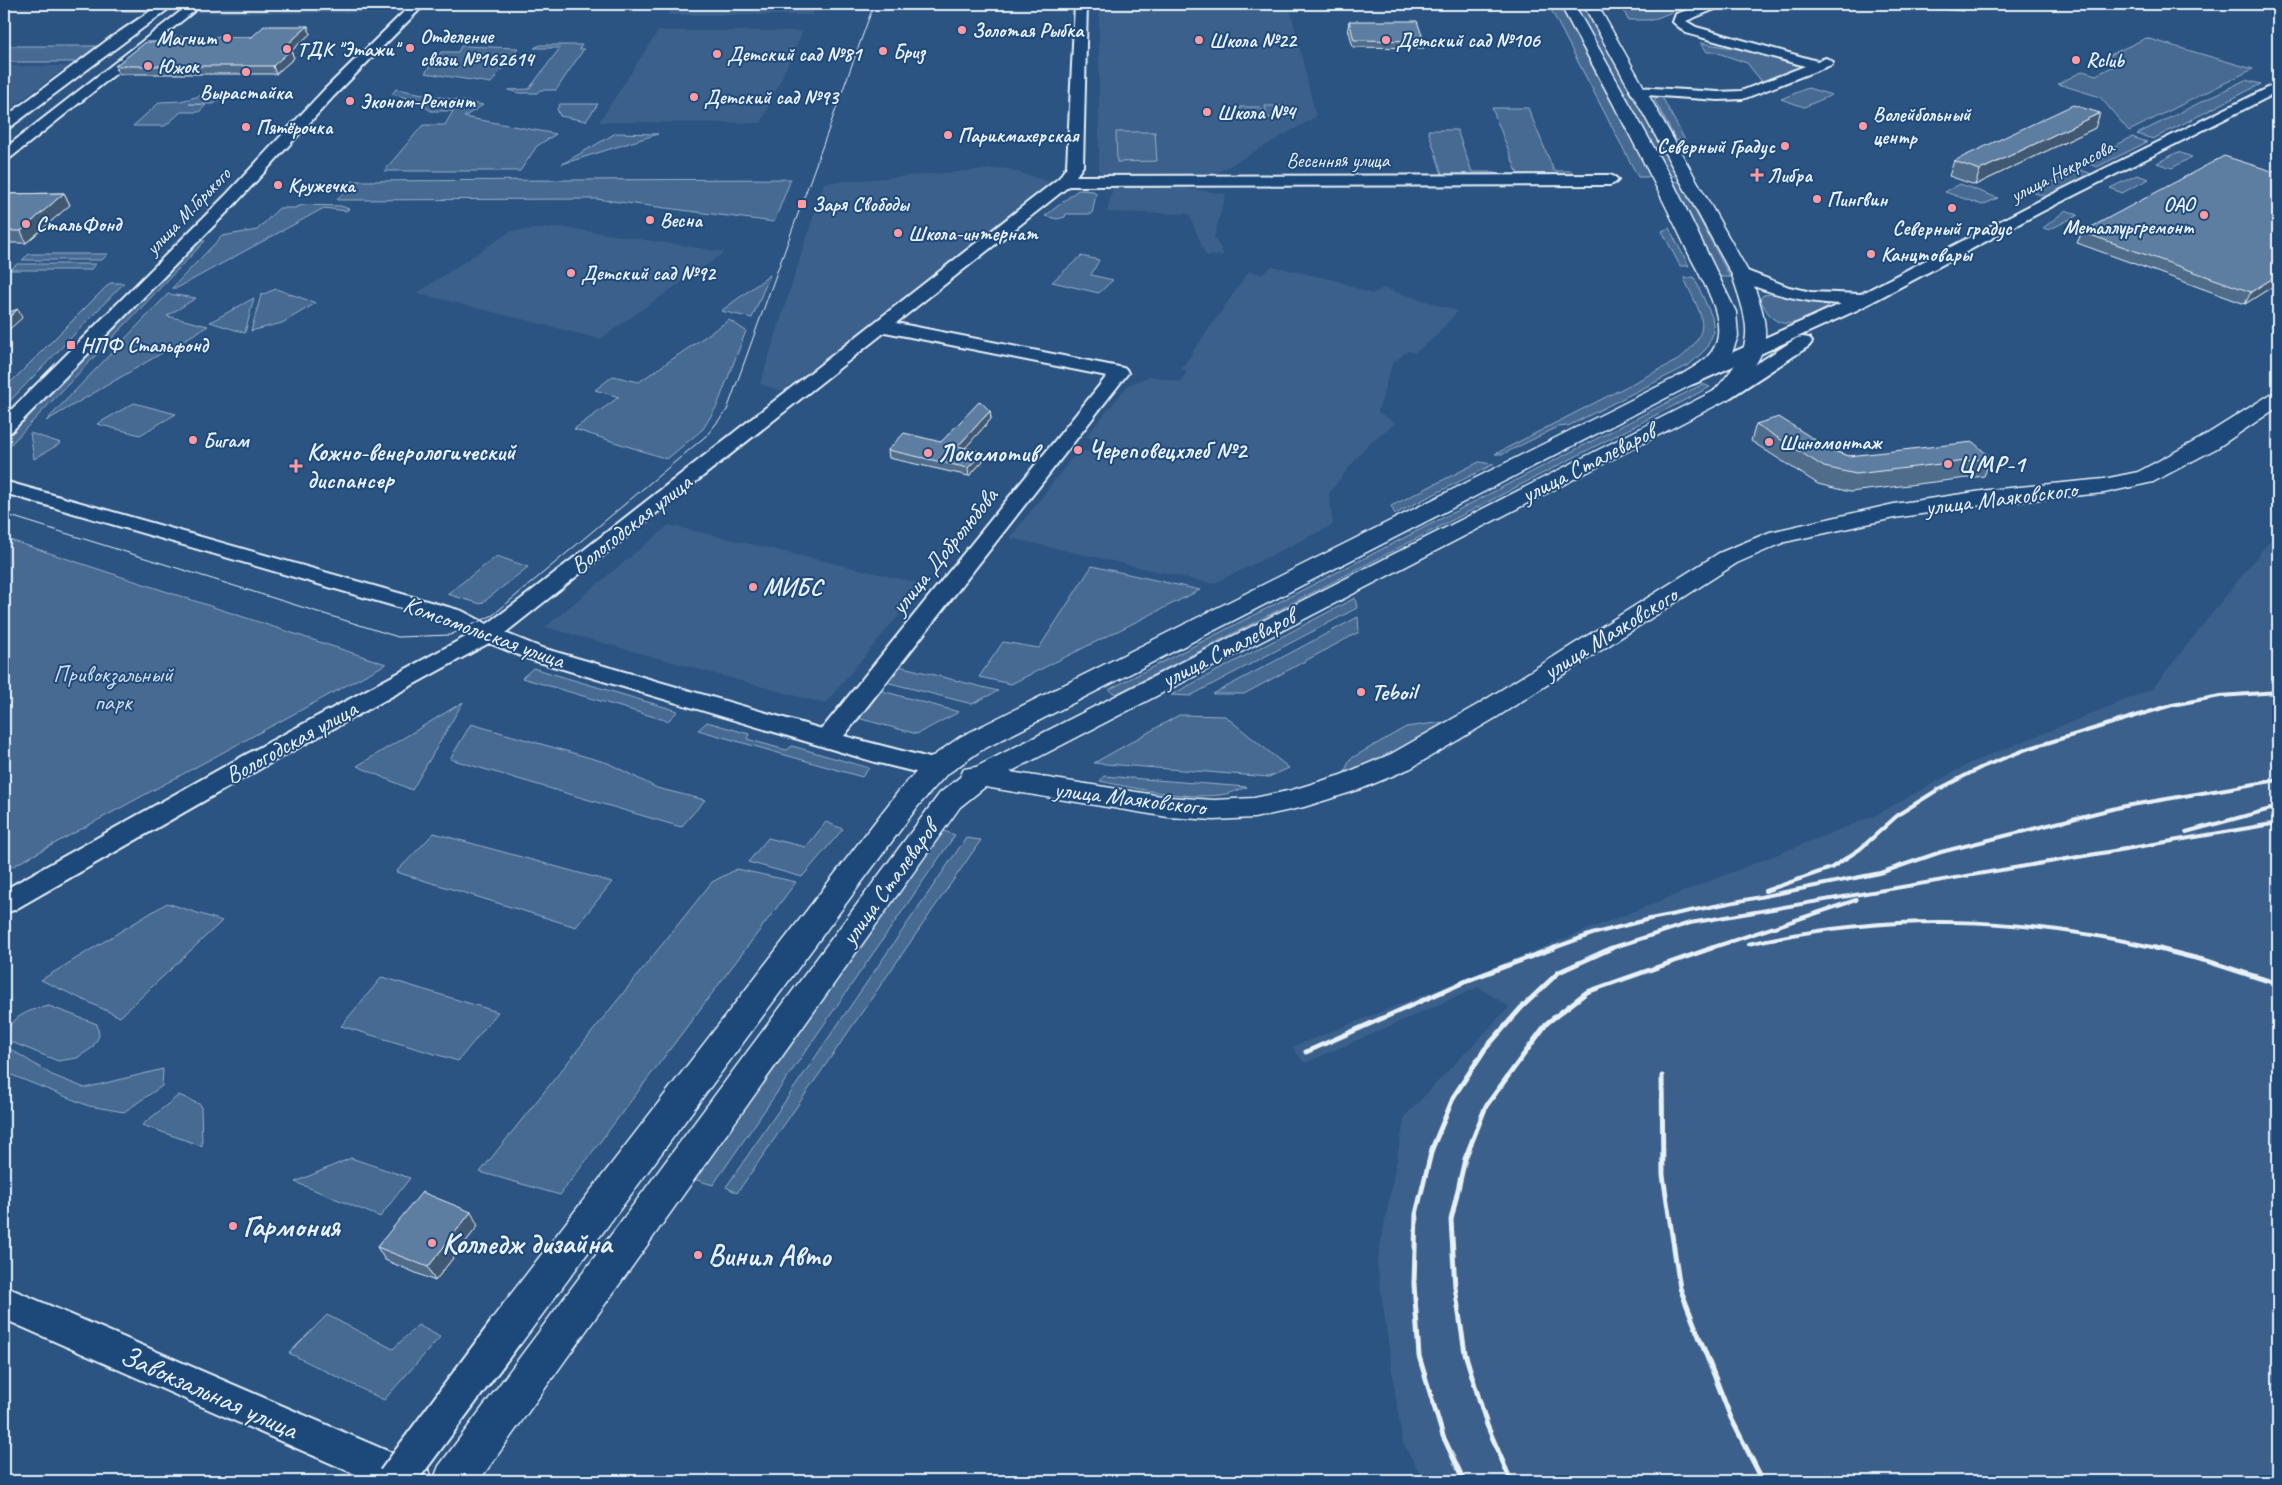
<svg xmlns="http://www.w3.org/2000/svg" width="2282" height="1485" font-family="Caveat,sans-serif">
  <rect width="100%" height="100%" fill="#2b5482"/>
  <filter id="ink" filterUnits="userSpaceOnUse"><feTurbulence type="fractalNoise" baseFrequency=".02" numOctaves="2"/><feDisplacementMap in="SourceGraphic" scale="10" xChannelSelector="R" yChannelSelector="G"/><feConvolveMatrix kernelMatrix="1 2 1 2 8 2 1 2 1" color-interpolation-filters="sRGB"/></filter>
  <g filter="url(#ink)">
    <!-- built -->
    <path fill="#3a608b" d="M 207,4 L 388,4 L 379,13 L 195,13 Z
      M 674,4 L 817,4 L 812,15 L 667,15 Z
      M 1099,4 L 1213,4 L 1227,8 L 1290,8 L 1316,117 L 1213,175 L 1099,175 Z
      M 658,31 L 803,31 L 761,123 L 599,122 Z
      M 4,66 L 68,66 L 4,113 Z
      M 1004,168 L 1053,183 L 782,391 L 760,384 L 824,183 Z
      M 1113,186 L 1178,187 L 1226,194 L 1214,237 L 1224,255 L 1206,256 L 1189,214 L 1107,212 Z
      M 562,227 L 725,252 L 600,339 L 417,293 L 511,231 Z
      M 1272,266 L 1338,281 L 1372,294 L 1383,288 L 1458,311 L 1432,340 L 1415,353 L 1408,351 L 1392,364 L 1378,412 L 1396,423 L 1368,444 L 1329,493 L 1333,525 L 1213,584 L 1010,538 L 1078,450 L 1097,453 L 1105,441 L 1086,437 L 1128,385 L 1150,376 L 1180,382 L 1187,371 L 1181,369 L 1249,271 L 1262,274 Z
      M 669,525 L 927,585 L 903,610 L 825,704 L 545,627 Z
      M 2278,530 L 2278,1481 L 1424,1481 L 1402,1441 L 1377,1263 L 1405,1116 L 1509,1007 L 1479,987 L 1305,1063 L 1292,1047 L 1876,815 L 1970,763 L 2152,689 Z"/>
    <!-- green -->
    <path fill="#476b93" stroke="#98aec6" d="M 4,4 L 159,4 L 148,11 L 115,11 L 121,6 L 4,6 Z
      M 1548,4 L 1559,4 L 1651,177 L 1638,177 Z
      M 1575,4 L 1584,4 L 1677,176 L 1669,176 Z
      M 1621,4 L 1692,4 L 1652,20 L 1628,20 Z
      M 2146,38 L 2253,69 L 2129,131 L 2100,97 L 2058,84 L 2083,71 L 2096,75 L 2122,62 L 2108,56 Z
      M 1701,43 L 1815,61 L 1763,83 L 1747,63 L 1715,52 L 1707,52 Z
      M 540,45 L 582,45 L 579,49 L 584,49 L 556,90 L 540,90 L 537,93 L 519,93 L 508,90 L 529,89 L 560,48 L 534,48 Z
      M 4,46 L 98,46 L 76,62 L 4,62 Z
      M 461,46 L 518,48 L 491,83 L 425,73 L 441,52 L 458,52 Z
      M 2245,80 L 2261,84 L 2153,139 L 2137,134 Z
      M 1808,88 L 1832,95 L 1804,107 L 1781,99 Z
      M 396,89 L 483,105 L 464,117 L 556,134 L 537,146 L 520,171 L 384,171 L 423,125 L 445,125 L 453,111 L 431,111 L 415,100 L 392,94 Z
      M 203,95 L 224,95 L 214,104 L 189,104 L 206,105 L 199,112 L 181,112 L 165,126 L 133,126 L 160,102 L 181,101 Z
      M 1657,97 L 1662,97 L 1685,140 L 1676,140 L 1654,99 Z
      M 560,104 L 598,104 L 586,121 L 560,116 L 557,109 Z
      M 1265,106 L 1285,106 L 1289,116 L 1267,118 Z
      M 1240,107 L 1261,107 L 1264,118 L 1249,118 L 1242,115 Z
      M 1492,108 L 1528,108 L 1554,171 L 1572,171 L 1575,178 L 1519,177 Z
      M 1428,130 L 1457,130 L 1472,172 L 1496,172 L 1497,177 L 1443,177 Z
      M 1116,132 L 1155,132 L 1157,161 L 1117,162 Z
      M 616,133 L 658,134 L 562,164 Z
      M 2132,137 L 2147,142 L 2097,167 L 2083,162 Z
      M 2178,152 L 2192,157 L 2172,168 L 2157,163 Z
      M 2078,169 L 2092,174 L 2046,197 L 2032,192 Z
      M 2137,175 L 2149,179 L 2122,193 L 2110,188 Z
      M 791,179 L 774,222 L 596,199 L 337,200 L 353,181 Z
      M 1670,181 L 1680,182 L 1730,277 L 1720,277 Z
      M 1960,184 L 1998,198 L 1982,205 L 1945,192 Z
      M 1078,190 L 1094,191 L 1096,194 L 1092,214 L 1066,214 L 1065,217 L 1057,219 L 1045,216 Z
      M 303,205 L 341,206 L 349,209 L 346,211 L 324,208 L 177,288 L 172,288 L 222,236 L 257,230 L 279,208 L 294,208 Z
      M 2066,210 L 2078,215 L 2049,230 L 2043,228 Z
      M 1669,228 L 1689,266 L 1680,266 L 1662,231 Z
      M 199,241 L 205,241 L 10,445 L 4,444 L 4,440 L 191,246 Z
      M 29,254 L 108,254 L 102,260 L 22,260 Z
      M 1081,256 L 1099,260 L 1091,275 L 1113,280 L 1099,293 L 1052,282 Z
      M 17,264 L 96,264 L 90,270 L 10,270 Z
      M 770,275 L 752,318 L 721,311 Z
      M 1694,277 L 1712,317 L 1714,332 L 1706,349 L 1689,365 L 1568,426 L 1558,427 L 1503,454 L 1495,454 L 1678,360 C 1716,328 1701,317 1684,278 Z
      M 110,283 L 124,283 L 4,407 L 4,389 Z
      M 276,289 L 316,303 L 282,323 L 251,331 L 261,295 Z
      M 168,294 L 196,298 L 167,316 L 208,326 L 46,421 Z
      M 1773,294 L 1824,303 L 1829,307 C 1813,314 1790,332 1774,319 C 1768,315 1764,306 1760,300 L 1763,295 Z
      M 254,298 L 245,333 L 210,322 Z
      M 729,320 L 746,331 L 717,406 L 703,429 L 667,459 L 574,429 L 619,397 L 595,390 L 613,376 L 639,382 Z
      M 1703,384 L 1710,387 L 1116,694 L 1110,691 L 1110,689 Z
      M 134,403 L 176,414 L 140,435 L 97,424 Z
      M 30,433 L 61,443 L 34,459 Z
      M 1479,462 L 1494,464 L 1395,514 L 1391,506 Z
      M 4,538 L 386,664 L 4,871 Z
      M 497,556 L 528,567 L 481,604 L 447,594 Z
      M 1092,566 L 1200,590 L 1011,684 L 979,677 L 1003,642 L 1039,648 Z
      M 1355,598 L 1357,608 L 1190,696 L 1171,695 Z
      M 1358,617 L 1359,632 L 1244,694 L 1213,694 Z
      M 895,665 L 907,668 L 998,691 L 972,704 L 882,681 Z
      M 533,668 L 678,711 L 668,721 L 522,678 Z
      M 875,689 L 959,712 L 917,734 L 854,717 Z
      M 463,702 L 412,790 L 357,766 Z
      M 1179,715 L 1225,716 L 1289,768 L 1269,777 L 1094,763 Z
      M 707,722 L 749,734 L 747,739 L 782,749 L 787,750 L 792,746 L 869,768 L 862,777 L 698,730 Z
      M 1443,722 L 1447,726 L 1347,776 L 1345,771 L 1350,759 L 1406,727 Z
      M 471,724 L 608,763 L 657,788 L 705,800 L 681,827 L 450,759 Z
      M 1104,776 L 1247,787 C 1238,790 1229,794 1220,795 C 1180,799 1139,789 1100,781 Z
      M 826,822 L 843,829 L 802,877 L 748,862 L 768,838 L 806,847 Z
      M 938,829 L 955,835 L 713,1185 L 693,1179 Z
      M 434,833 L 612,882 L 576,927 L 396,872 Z
      M 966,838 L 981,840 L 737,1193 L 726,1187 Z
      M 737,869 L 796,882 L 560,1195 L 480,1172 L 712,882 Z
      M 167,903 L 222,921 L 120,1017 L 41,980 Z
      M 382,977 L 498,1012 L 458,1061 L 341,1026 Z
      M 49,1006 L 97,1024 L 99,1036 L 92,1048 L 77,1058 L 58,1061 L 9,1041 L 6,1031 C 17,1014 29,1010 49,1006 Z
      M 4,1045 L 52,1075 L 85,1088 L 163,1069 L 162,1086 L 124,1112 L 89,1106 L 4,1072 Z
      M 179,1095 L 201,1105 L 202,1146 L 142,1125 Z
      M 351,1158 L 410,1178 L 380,1217 L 295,1182 Z
      M 327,1315 L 393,1349 L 418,1325 L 440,1337 L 384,1400 L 289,1353 Z"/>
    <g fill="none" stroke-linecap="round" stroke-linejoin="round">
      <!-- minor casing -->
      <g stroke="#e8f1f8" stroke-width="4">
        <path id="minor" d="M 161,4 L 175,4 L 9,128 L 4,129 L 4,118 L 109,39 Z
          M 190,4 L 203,4 L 9,159 L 4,160 L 4,149 Z
          M 412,4 L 425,4 L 334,96 L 237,202 L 11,432 L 4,434 L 4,417 L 225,196 L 324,90 Z
          M 1075,4 L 1087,4 L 1083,166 L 1076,176 L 1610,175 L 1615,177 L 1618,180 L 1615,183 L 1610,185 L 1069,186 L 896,323 L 1119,367 L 1126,369 L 1128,373 L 844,736 L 945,762 L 949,768 L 945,774 L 936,777 L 875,762 L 526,658 L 489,643 L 263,767 L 14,910 L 4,913 L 4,890 L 245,755 L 471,634 L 446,621 L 4,493 L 4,481 L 462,611 L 487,624 L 520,600 L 1059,178 L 1067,166 ZM 885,332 L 1107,376 L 822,729 L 542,648 L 505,633 Z
          M 1705,4 L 1722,4 L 1720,7 L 1686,21 L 1696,27 L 1817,61 L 1826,58 L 1833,62 L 1831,65 L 1743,99 L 1718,100 L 1632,94 L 1630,91 L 1637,87 L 1718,92 L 1741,91 L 1805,66 L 1686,33 L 1673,22 L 1676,14 Z
          M 2278,83 L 2278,92 L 2043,211 L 1857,310 L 1696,383 L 1689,385 L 1682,383 L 1680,379 L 1682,375 L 1841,304 C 1803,303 1769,293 1735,279 L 1732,275 L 1735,271 L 1747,271 L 1789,287 L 1811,292 L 1861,294 L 2031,205 Z
          M 1803,337 L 1809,338 L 1812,342 L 1809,346 L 1728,399 L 1721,401 L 1714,399 L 1711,395 L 1714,391 L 1797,338 Z
          M 4,1286 L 427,1468 L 433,1481 L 371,1481 L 4,1319 Z"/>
      </g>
      <!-- major casing -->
      <g stroke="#e8f1f8" stroke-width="3">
        <path id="major" d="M 1560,4 L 1574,4 L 1672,180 L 1736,312 L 1738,336 L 1732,353 L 1715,371 L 1695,383 L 980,751 L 946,775 L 918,806 L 519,1346 L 505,1351 L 491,1346 L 486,1333 L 491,1320 L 898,792 L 926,761 L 960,737 L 1681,375 C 1697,365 1716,356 1718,335 C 1721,306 1699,276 1687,250 C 1648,167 1604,86 1560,4 Z
          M 1583,4 L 1597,4 L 1750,275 C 1773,336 1773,350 1728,399 L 1010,772 L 1168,797 L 1214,800 L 1254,798 L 1292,790 L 1341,775 L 1391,754 L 1477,705 L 1719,553 L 1770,532 L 1894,504 L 1989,490 L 2104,479 L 2138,472 L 2201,438 L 2271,394 L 2278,392 L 2278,407 L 2217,448 L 2153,482 L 2104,493 L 1989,504 L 1894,518 L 1785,542 L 1737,563 L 1497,717 L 1411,768 L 1361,789 L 1304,807 L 1254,818 L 1214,820 L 1168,817 L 985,787 L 960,807 L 479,1481 L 433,1481 L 439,1466 L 940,793 L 960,777 L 964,769 L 976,767 L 1714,391 C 1756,345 1751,331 1732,275 Z"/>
      </g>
      <!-- minor -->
      <use href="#minor" fill="#1f4a7a" fill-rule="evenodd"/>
      <!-- major -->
      <use href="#major" fill="#1f4a7a" fill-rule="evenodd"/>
      <!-- tram -->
      <path stroke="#e8f1f8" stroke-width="1" d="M 4,514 L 398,637 L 450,635 L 493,615 L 707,435 L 727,410 L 874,4"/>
      <!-- rail-far1 -->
      <path stroke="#e8f1f8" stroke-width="4" d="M 2186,832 L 2278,807
        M 1765,891 L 1831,868 L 1860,849 L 1899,814 L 1939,789 L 1982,767 L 2027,749 L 2172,705 L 2220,696 L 2278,692
        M 1748,944 C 1889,912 2021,916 2161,949
        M 1551,949 L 1592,934 L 1650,919 L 1880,873 L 1941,852 L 2120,807 L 2278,780
        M 1608,949 L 1690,923 L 2278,823
        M 1708,949 L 1856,900"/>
      <!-- rail -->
      <path stroke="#e8f1f8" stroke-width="5" d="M 2155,948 L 2207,961 L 2278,984
        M 1306,1052 L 1471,979 L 1554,948
        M 1662,1076 L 1663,1175 L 1680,1288 L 1731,1418 L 1763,1481
        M 1464,1481 L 1443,1436 L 1419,1356 L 1414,1284 L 1416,1214 L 1432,1149 L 1454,1096 L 1485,1049 L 1521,1008 L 1559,972 L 1612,948
        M 1511,1481 L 1487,1425 L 1465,1353 L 1455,1287 L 1451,1220 L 1465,1159 L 1486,1106 L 1547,1023 L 1587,992 L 1712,948"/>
      <!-- major-bridge casing -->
      <g stroke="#e8f1f8" stroke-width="40" stroke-linecap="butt">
        <path id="major-bridge" d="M 395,1481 L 505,1333"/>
      </g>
      <!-- major-bridge -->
      <use href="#major-bridge" stroke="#1f4a7a" stroke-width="36"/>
    </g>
    <!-- wall -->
    <path fill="#506c8a" stroke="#e8f1f8" d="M 1901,4 L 1966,4 L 1963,11 L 1901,6 Z
      M 1349,21 L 1424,41 L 1424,48 L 1353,47 L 1348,28 Z
      M 308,26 L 310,34 L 291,51 L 294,58 L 276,74 L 119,74 L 115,66 L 168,42 L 252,37 Z
      M 2095,128 L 1975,185 L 1949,176 L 1954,161 Z
      M 2278,173 L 2278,283 L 2245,304 L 2077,243 L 2082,232 Z
      M 64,193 L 70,205 L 26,243 L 4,243 L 4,194 Z
      M 990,411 L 991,419 L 965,448 L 983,461 L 969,476 L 889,458 L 888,450 L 941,442 Z
      M 1756,424 L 1833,451 L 1849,456 L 1991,458 L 1984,476 L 1850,492 L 1818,484 L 1751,441 Z
      M 478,1226 L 435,1281 L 385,1260 L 377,1247 Z"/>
    <!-- shaded-wall -->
    <path fill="#415871" stroke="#e8f1f8" d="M 308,26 L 310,34 L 291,51 L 294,58 L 276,74 L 273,66 L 281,50 Z
      M 2100,113 L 2095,128 L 1975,185 L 1980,170 Z
      M 64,193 L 70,205 L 26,243 L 21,231 Z
      M 2278,275 L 2278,283 L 2245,304 L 2251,292 Z
      M 18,309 L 22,318 L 4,334 L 4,322 Z
      M 990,411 L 991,419 L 959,455 L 958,446 Z
      M 983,452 L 983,461 L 969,476 L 968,468 Z
      M 471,1212 L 478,1226 L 435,1281 L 428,1267 Z"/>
    <!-- building -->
    <path fill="#5d7da1" stroke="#e8f1f8" d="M 1349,21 L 1417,21 L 1424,41 L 1354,40 Z
      M 264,26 L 308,26 L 281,50 L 291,50 L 273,66 L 115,66 L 146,42 L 168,42 L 174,37 L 252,37 Z
      M 2073,105 L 2100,113 L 1980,170 L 1954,161 Z
      M 2224,156 L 2278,173 L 2278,275 L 2251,292 L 2082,232 Z
      M 64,193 L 21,231 L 4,231 L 4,194 Z
      M 18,309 L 4,322 L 4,314 Z
      M 980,401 L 990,411 L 958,446 L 983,452 L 968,468 L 888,450 L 904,433 L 941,442 Z
      M 1779,417 L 1833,451 L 1849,456 L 1973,442 L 1991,458 L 1856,474 L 1824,467 L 1756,424 Z
      M 422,1192 L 471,1212 L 428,1267 L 377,1247 Z"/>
  </g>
  <!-- markers -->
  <g fill="#ff9aa2" stroke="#1f4a7a" stroke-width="2">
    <circle cx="962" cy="30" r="5"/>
    <circle cx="227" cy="38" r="5"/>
    <circle cx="1199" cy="40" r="5"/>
    <circle cx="1386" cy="40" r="5"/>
    <circle cx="410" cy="48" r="5"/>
    <circle cx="287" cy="49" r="5"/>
    <circle cx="883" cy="51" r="5"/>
    <circle cx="717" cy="54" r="5"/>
    <circle cx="2076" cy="60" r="5"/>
    <circle cx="148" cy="66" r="5"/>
    <circle cx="246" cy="72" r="5"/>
    <circle cx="694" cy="97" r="5"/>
    <circle cx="350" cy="101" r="5"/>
    <circle cx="1207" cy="112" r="5"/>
    <circle cx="1863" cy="126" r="5"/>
    <circle cx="246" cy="127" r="5"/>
    <circle cx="948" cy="135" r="5"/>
    <circle cx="1785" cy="146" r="5"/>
    <path d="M1754.5 167.5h5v5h5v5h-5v5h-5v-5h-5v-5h5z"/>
    <circle cx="278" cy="185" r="5"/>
    <circle cx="1817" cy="199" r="5"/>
    <rect x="797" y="199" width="10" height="10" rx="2.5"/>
    <circle cx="1952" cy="208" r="5"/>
    <circle cx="2204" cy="215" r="5"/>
    <circle cx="650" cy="220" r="5"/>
    <circle cx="26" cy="224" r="5"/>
    <circle cx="898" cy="233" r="5"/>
    <circle cx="1871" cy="254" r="5"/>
    <circle cx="571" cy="273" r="5"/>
    <rect x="66" y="340" width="10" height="10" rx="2.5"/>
    <circle cx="193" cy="440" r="5"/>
    <circle cx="1769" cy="442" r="5"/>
    <circle cx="1078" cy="450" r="5"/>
    <circle cx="928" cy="453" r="5"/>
    <circle cx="1948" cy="464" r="5"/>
    <path d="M293.5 458.5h5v5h5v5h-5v5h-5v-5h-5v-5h5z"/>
    <circle cx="753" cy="587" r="5"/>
    <circle cx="1361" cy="692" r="5"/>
    <circle cx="233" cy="1226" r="5"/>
    <circle cx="432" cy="1243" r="5"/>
    <circle cx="698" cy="1255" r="5"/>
  </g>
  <g text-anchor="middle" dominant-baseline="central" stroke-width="4" stroke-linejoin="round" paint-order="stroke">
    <!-- far-poi labels -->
    <g font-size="20" font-weight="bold" fill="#e8f1f8" stroke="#1f4a7a" text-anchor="start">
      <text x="972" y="30">Золотая Рыбка</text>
      <text x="420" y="36">Отделение<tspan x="420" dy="23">связи №162614</tspan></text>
      <text x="217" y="38" text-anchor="end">Магнит</text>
      <text x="1209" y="40">Школа №22</text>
      <text x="1396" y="40">Детский сад №106</text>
      <text x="297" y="49">ТДК "Этажи"</text>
      <text x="893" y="51">Бриз</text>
      <text x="727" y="54">Детский сад №81</text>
      <text x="2086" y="60">Rclub</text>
      <text x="158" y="66">Южок</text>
      <text x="246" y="92" text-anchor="middle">Вырастайка</text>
      <text x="704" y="97">Детский сад №93</text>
      <text x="360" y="101">Эконом-Ремонт</text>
      <text x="1217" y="112">Школа №4</text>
      <text x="1873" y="114">Волейбольный<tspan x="1873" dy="23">центр</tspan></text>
      <text x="256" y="127">Пятёрочка</text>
      <text x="958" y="135">Парикмахерская</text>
      <text x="1775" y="146" text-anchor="end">Северный Градус</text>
      <text x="1767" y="175">Либра</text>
      <text x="288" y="185">Кружечка</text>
      <text x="1827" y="199">Пингвин</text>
      <text x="812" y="204">Заря Свободы</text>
      <text x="2194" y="204" text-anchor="end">OAO<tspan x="2194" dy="23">Металлургремонт</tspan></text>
      <text x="660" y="220">Весна</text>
      <text x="36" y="224">СтальФонд</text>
      <text x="1952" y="228" text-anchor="middle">Северный градус</text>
      <text x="908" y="233">Школа-интернат</text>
      <text x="1881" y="254">Канцтовары</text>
      <text x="581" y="273">Детский сад №92</text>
      <text x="81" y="345">НПФ Стальфонд</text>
      <text x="203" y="440">Бигам</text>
      <text x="1779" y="442">Шиномонтаж</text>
    </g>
    <!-- far-street labels -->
    <g font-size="20" fill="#e8f1f8" stroke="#1f4a7a">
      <text x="1338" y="160">Весенняя улица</text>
      <text transform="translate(2062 171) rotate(-27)">улица Некрасова</text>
      <text transform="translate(188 211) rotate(-46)">улица М.Горького</text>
    </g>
    <!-- poi labels -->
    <g font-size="24" font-weight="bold" fill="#e8f1f8" stroke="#1f4a7a" text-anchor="start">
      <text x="1088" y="450">Череповецхлеб №2</text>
      <text x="307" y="452">Кожно-венерологический<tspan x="307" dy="28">диспансер</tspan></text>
      <text x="938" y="453">Локомотив</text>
      <text x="1958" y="464">ЦМР-1</text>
      <text x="763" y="587">МИБС</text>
      <text x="1371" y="692">Teboil</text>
    </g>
    <!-- street labels -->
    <g font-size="24" fill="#e8f1f8" stroke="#1f4a7a">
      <text transform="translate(1588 463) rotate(-27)">улица Сталеваров</text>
      <text transform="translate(2001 498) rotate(-7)">улица Маяковского</text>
      <text transform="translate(631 524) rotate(-38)">Вологодская улица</text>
      <text transform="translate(944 551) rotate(-51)">улица Добролюбова</text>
      <text transform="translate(484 632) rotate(20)">Комсомольская улица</text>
      <text transform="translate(1610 633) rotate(-32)">улица Маяковского</text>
      <text transform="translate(1228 648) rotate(-27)">улица Сталеваров</text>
      <text transform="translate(291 742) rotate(-29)">Вологодская улица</text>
      <text transform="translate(1130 798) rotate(7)">улица Маяковского</text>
      <text transform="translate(889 883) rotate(-54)">улица Сталеваров</text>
    </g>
    <!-- park labels -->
    <g font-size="24" fill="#d0dde9" stroke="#1f4a7a">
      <text x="113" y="674">Привокзальный<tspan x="113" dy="28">парк</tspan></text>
    </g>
    <!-- near-poi labels -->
    <g font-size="29" font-weight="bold" fill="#e8f1f8" stroke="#1f4a7a" text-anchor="start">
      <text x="243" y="1226">Гармония</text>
      <text x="442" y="1243">Колледж дизайна</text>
      <text x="708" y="1255">Винил Авто</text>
    </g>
    <!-- near-street labels -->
    <g font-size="29" fill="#e8f1f8" stroke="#1f4a7a">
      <text transform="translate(209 1392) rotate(24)">Завокзальная улица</text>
    </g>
  </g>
  <!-- margin -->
  <rect width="2282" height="1485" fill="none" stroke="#1f4a7a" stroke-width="20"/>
  <rect x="10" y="10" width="2262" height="1465" fill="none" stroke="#e8f1f8" stroke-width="2" filter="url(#ink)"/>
</svg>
